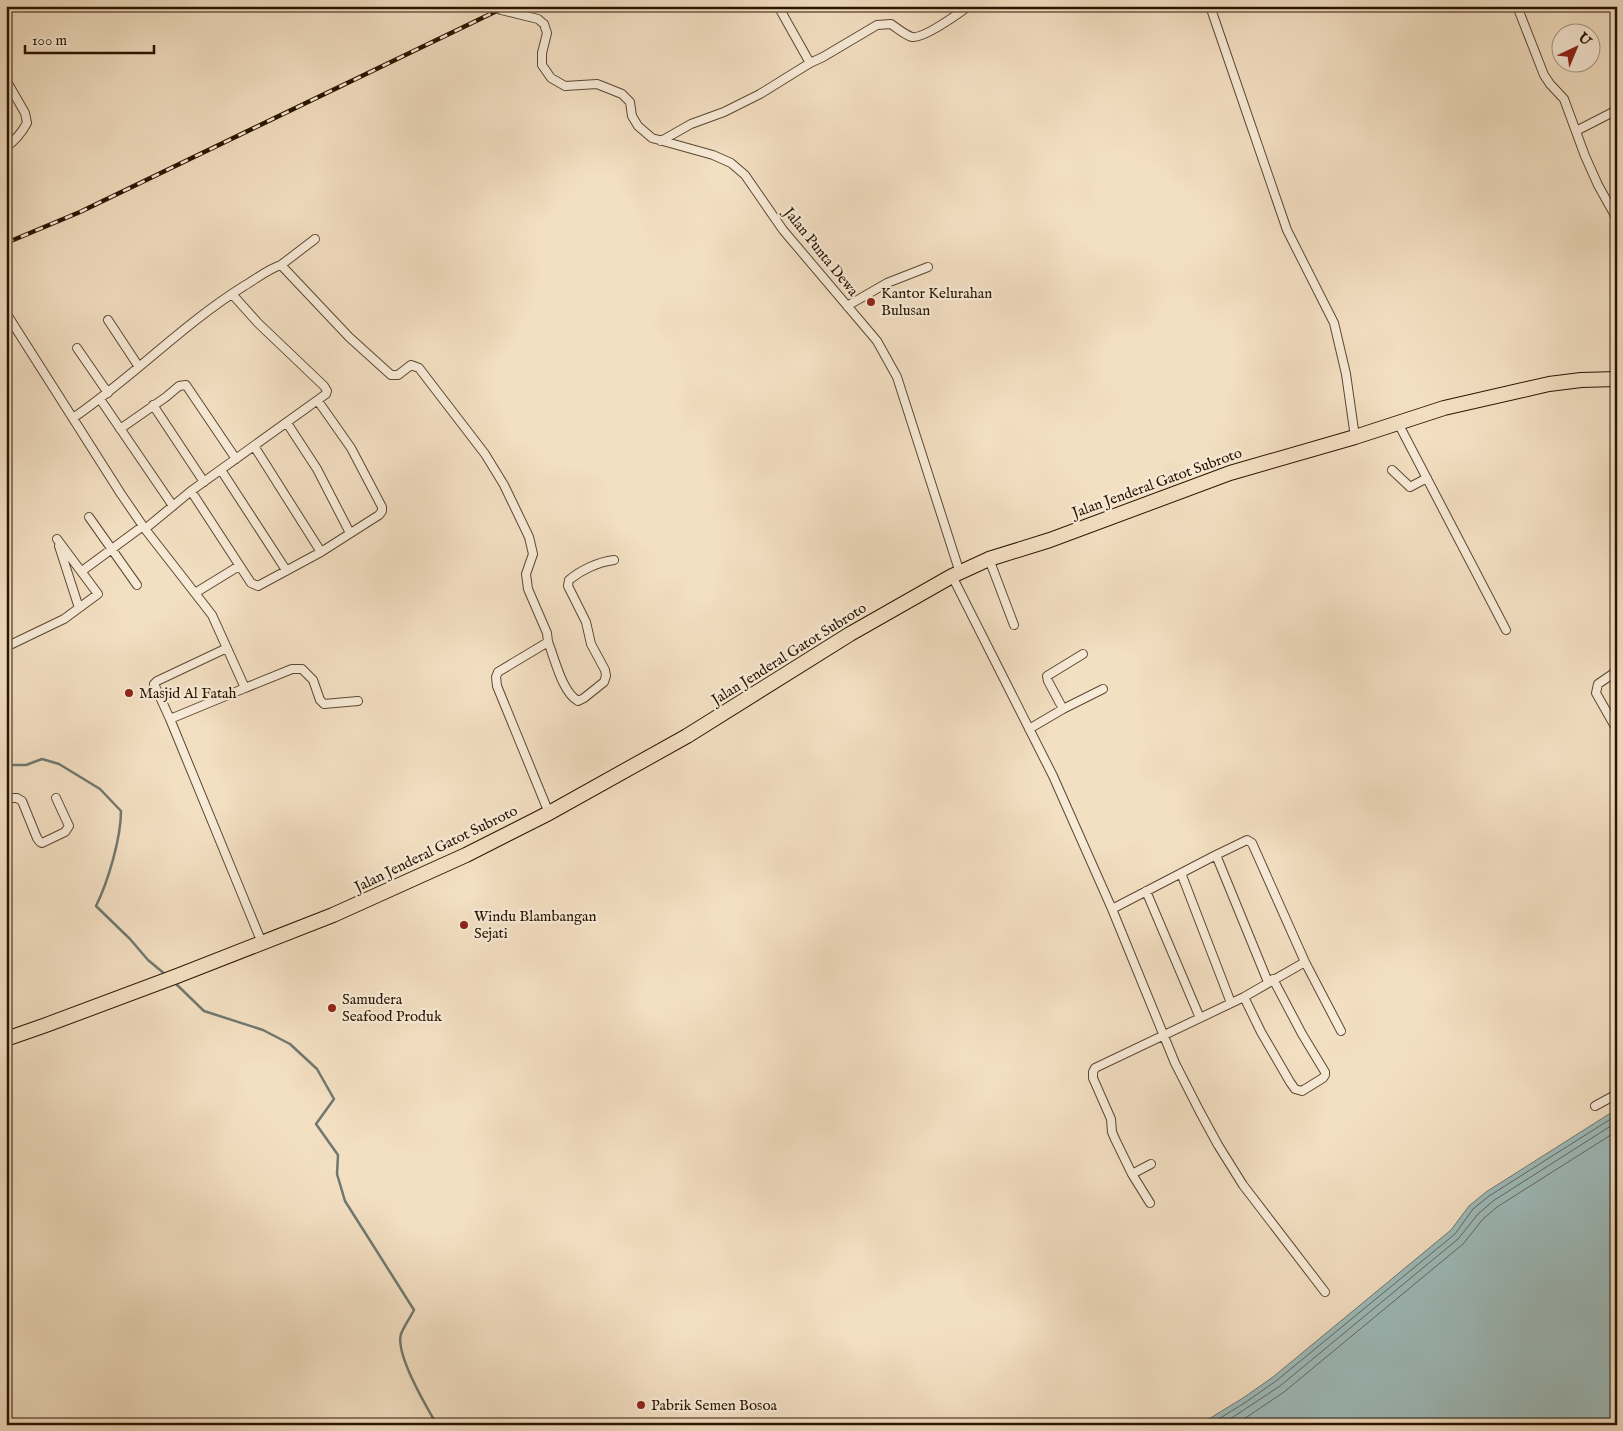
<svg xmlns="http://www.w3.org/2000/svg" width="1623" height="1431" font-family="'IM FELL English',serif">
  <rect width="100%" height="100%" fill="#f3dfc2"/>
  <filter id="stains"><feTurbulence type="fractalNoise" baseFrequency=".004" numOctaves="4"/><feColorMatrix values="0 0 0 0 .2 0 0 0 0 .09 0 0 0 0 .02 0 0 0 .5 -.17"/></filter>
  <radialGradient id="worn" r=".72"><stop offset=".6" stop-color="#630" stop-opacity="0"/><stop offset="1" stop-color="#630" stop-opacity=".3"/></radialGradient>
  <!-- water -->
  <path fill="#9dbbbb" stroke="#6f7870" d="M 1617,1109 L 1617,1425 L 1199,1425 L 1243,1398 L 1273,1377 L 1451,1230 L 1469,1206 L 1486,1192 Z"/>
  <g fill="none" stroke-linecap="round" stroke-linejoin="round">
    <!-- shore -->
    <path stroke="#64685e" stroke-width="1" d="M 1209,1425 L 1246,1402 L 1276,1381 L 1455,1234 L 1473,1209 L 1489,1196 L 1617,1115
      M 1221,1425 L 1280,1386 L 1458,1239 L 1478,1214 L 1493,1201 L 1617,1122
      M 1235,1425 L 1284,1392 L 1463,1244 L 1483,1219 L 1497,1207 L 1617,1131"/>
    <!-- stream -->
    <path stroke="#6f7870" stroke-width="2.5" d="M 6,765 L 26,765 L 42,759 L 59,764 L 100,789 L 121,811 C 121,838 108,882 96,906 L 130,939 L 148,960 L 166,975
      M 174,982 L 204,1011 L 263,1030 L 290,1044 L 317,1069 L 334,1099 L 316,1124 L 338,1155 L 337,1174 L 345,1201 L 414,1310 C 410,1318 404,1326 401,1334 C 395,1354 426,1406 437,1425"/>
    <!-- street casing -->
    <g stroke="#5c4730" stroke-width="10">
      <path id="street" d="M 495,6 L 501,10 L 538,19 L 544,24 L 547,33 L 542,53 L 542,65 L 551,78 L 565,86 L 597,84 L 622,94 L 630,102 L 632,116 L 638,126 L 652,138 L 713,155 L 731,163 L 745,175 L 783,230 L 877,341 L 897,377 L 960,573
        M 778,6 L 810,63
        M 1210,6 L 1287,230 L 1334,323 L 1346,374 L 1355,437
        M 1517,6 L 1544,75 L 1550,84 L 1564,99 L 1585,156 L 1598,185 L 1617,219
        M 6,80 L 25,113 L 27,123 C 22,132 15,141 6,147
        M 1576,131 L 1617,110
        M 661,141 L 691,124 L 724,112 L 760,94 L 810,63 L 823,57 L 877,25 L 891,24 C 897,28 905,35 912,37 C 924,39 958,14 969,6
        M 281,265 L 315,239
        M 847,306 L 887,283 L 928,267
        M 6,313 L 121,494 L 145,529 L 212,615 L 245,688 L 170,719 L 262,943
        M 108,320 L 139,367
        M 77,348 L 108,393
        M 100,399 L 173,506
        M 153,405 L 204,482
        M 73,418 C 133,377 183,324 244,286 C 256,279 268,269 281,265 L 349,337 L 391,375 L 398,375 L 411,365 L 419,368 L 485,454 L 504,485 L 529,537 L 533,554 L 526,574 L 528,589 L 547,633 L 548,642 L 498,672 L 496,677 L 497,686 L 549,813
        M 287,423 L 317,469 L 350,533
        M 1398,423 L 1506,630
        M 120,429 L 166,397 L 179,386 L 186,385 L 236,459
        M 254,446 L 321,552
        M 221,470 L 286,570
        M 1392,470 L 1410,487 L 1427,478
        M 191,491 L 251,583 L 258,586 L 321,552 L 379,515 L 382,511 L 382,507 L 351,448 L 318,401
        M 89,517 L 137,585
        M 145,529 L 191,491 L 326,394 L 327,391 L 324,386 L 258,323 L 232,294
        M 59,546 L 79,608
        M 989,559 L 1014,625
        M 82,571 L 143,526
        M 952,576 L 1053,776 L 1112,909 L 1175,1063 L 1200,1112 L 1218,1145 L 1243,1185 L 1325,1292
        M 195,593 L 239,566
        M 548,642 C 555,659 562,692 578,701 L 584,698 L 604,682 L 606,676 L 605,670 L 591,644 L 586,622 L 568,586 L 569,580 C 581,570 598,562 614,560
        M 12,644 L 64,619 L 98,594 L 57,539
        M 1617,671 L 1598,684 L 1596,693 L 1617,730
        M 245,688 L 292,669 L 302,669 L 313,680 L 320,700 L 324,704 L 358,701
        M 1063,709 L 1048,681 L 1047,676 L 1083,654
        M 170,719 L 154,684 L 157,681 L 227,648
        M 1029,729 L 1063,709 L 1103,689
        M 6,798 L 17,798 L 22,801 L 37,838 L 40,842 L 42,843 L 65,832 L 69,826 L 56,798
        M 1216,855 L 1268,982
        M 1181,873 L 1231,1003
        M 1146,891 L 1200,1018
        M 1112,909 L 1216,855 L 1247,840 L 1252,843 L 1305,962 L 1341,1031
        M 1244,997 L 1261,1032 L 1290,1082 L 1295,1089 L 1302,1091 L 1323,1078 L 1325,1075 L 1325,1072 L 1302,1034 L 1273,979
        M 1595,1106 L 1617,1094
        M 1132,1174 L 1151,1164
        M 1150,1203 L 1132,1174 L 1115,1139 L 1112,1132 L 1111,1119 L 1093,1078 L 1093,1072 L 1095,1068 L 1244,997 L 1305,962"/>
    </g>
    <!-- highway casing -->
    <g stroke="#2a1400" stroke-width="16">
      <path id="highway" d="M 6,1039 L 46,1025 L 177,976 L 333,915 L 466,855 L 549,813 L 687,736 L 850,634 L 952,576 L 989,559 L 1050,540 L 1230,473 L 1355,437 L 1444,408 L 1549,384 L 1581,380 L 1617,379"/>
    </g>
    <!-- street -->
    <use href="#street" stroke="#f7ead7" stroke-width="8"/>
    <!-- highway -->
    <use href="#highway" stroke="#f3dfc2" stroke-width="14"/>
    <!-- rail casing -->
    <g stroke="#2a1400" stroke-width="4.5">
      <path id="rail" d="M 6,243 L 80,212 L 507,6"/>
    </g>
    <!-- rail -->
    <use href="#rail" stroke="#f7ead7" stroke-width="2.5" stroke-dasharray="8" stroke-linecap="butt"/>
  </g>
  <!-- markers -->
  <g fill="#8f2418" stroke="#f7ead7" stroke-width="2">
    <circle cx="871" cy="302" r="5"/>
    <circle cx="129" cy="693" r="5"/>
    <circle cx="464" cy="925" r="5"/>
    <circle cx="332" cy="1008" r="5"/>
    <circle cx="641" cy="1405" r="5"/>
  </g>
  <g text-anchor="middle" dominant-baseline="central" stroke-width="4.5" stroke-linejoin="round" paint-order="stroke">
    <!-- street labels -->
    <g font-size="15" fill="#2a1400" stroke="#f7ead7">
      <text transform="translate(821 252) rotate(51)">Jalan Punta Dewa</text>
      <text transform="translate(1157 483) rotate(-20)">Jalan Jenderal Gatot Subroto</text>
      <text transform="translate(789 654) rotate(-32)">Jalan Jenderal Gatot Subroto</text>
      <text transform="translate(436 849) rotate(-26)">Jalan Jenderal Gatot Subroto</text>
    </g>
    <!-- poi labels -->
    <g font-size="15" fill="#2a1400" stroke="#f7ead7" text-anchor="start">
      <text x="881" y="293">Kantor Kelurahan<tspan x="881" dy="17">Bulusan</tspan></text>
      <text x="139" y="693">Masjid Al Fatah</text>
      <text x="474" y="916">Windu Blambangan<tspan x="474" dy="17">Sejati</tspan></text>
      <text x="342" y="999">Samudera<tspan x="342" dy="17">Seafood Produk</tspan></text>
      <text x="651" y="1405">Pabrik Semen Bosoa</text>
    </g>
  </g>
  <!-- margin -->
  <rect width="1623" height="1431" fill="none" stroke="#f3dfc2" stroke-width="25"/>
  <rect x="8" y="8" width="1608" height="1416" fill="none" stroke="#2a1400" stroke-width="2.5"/>
  <rect x="12" y="12" width="1598" height="1406" fill="none" stroke="#2a1400"/>
  <!-- north arrow -->
  <g transform="translate(1576 48) rotate(44)"><circle r="24" fill="#f7ead7" stroke="#a59481"/>
  <path d="M0-4L9 19L0 12L-9 19Z" fill="#8f2418"/>
  <text y="-8" font-size="14" font-weight="bold" text-anchor="middle" fill="#2a1400">U</text>
  </g>
  <!-- scale -->
  <path d="M25 45v8h129v-8" fill="none" stroke="#2a1400" stroke-width="2.5"/>
  <text x="32" y="45" font-size="15" fill="#2a1400" stroke="#f7ead7" stroke-width="4" paint-order="stroke">100 m</text>
  <rect width="100%" height="100%" filter="url(#stains)"/>
  <rect width="100%" height="100%" fill="url(#worn)"/>
</svg>
